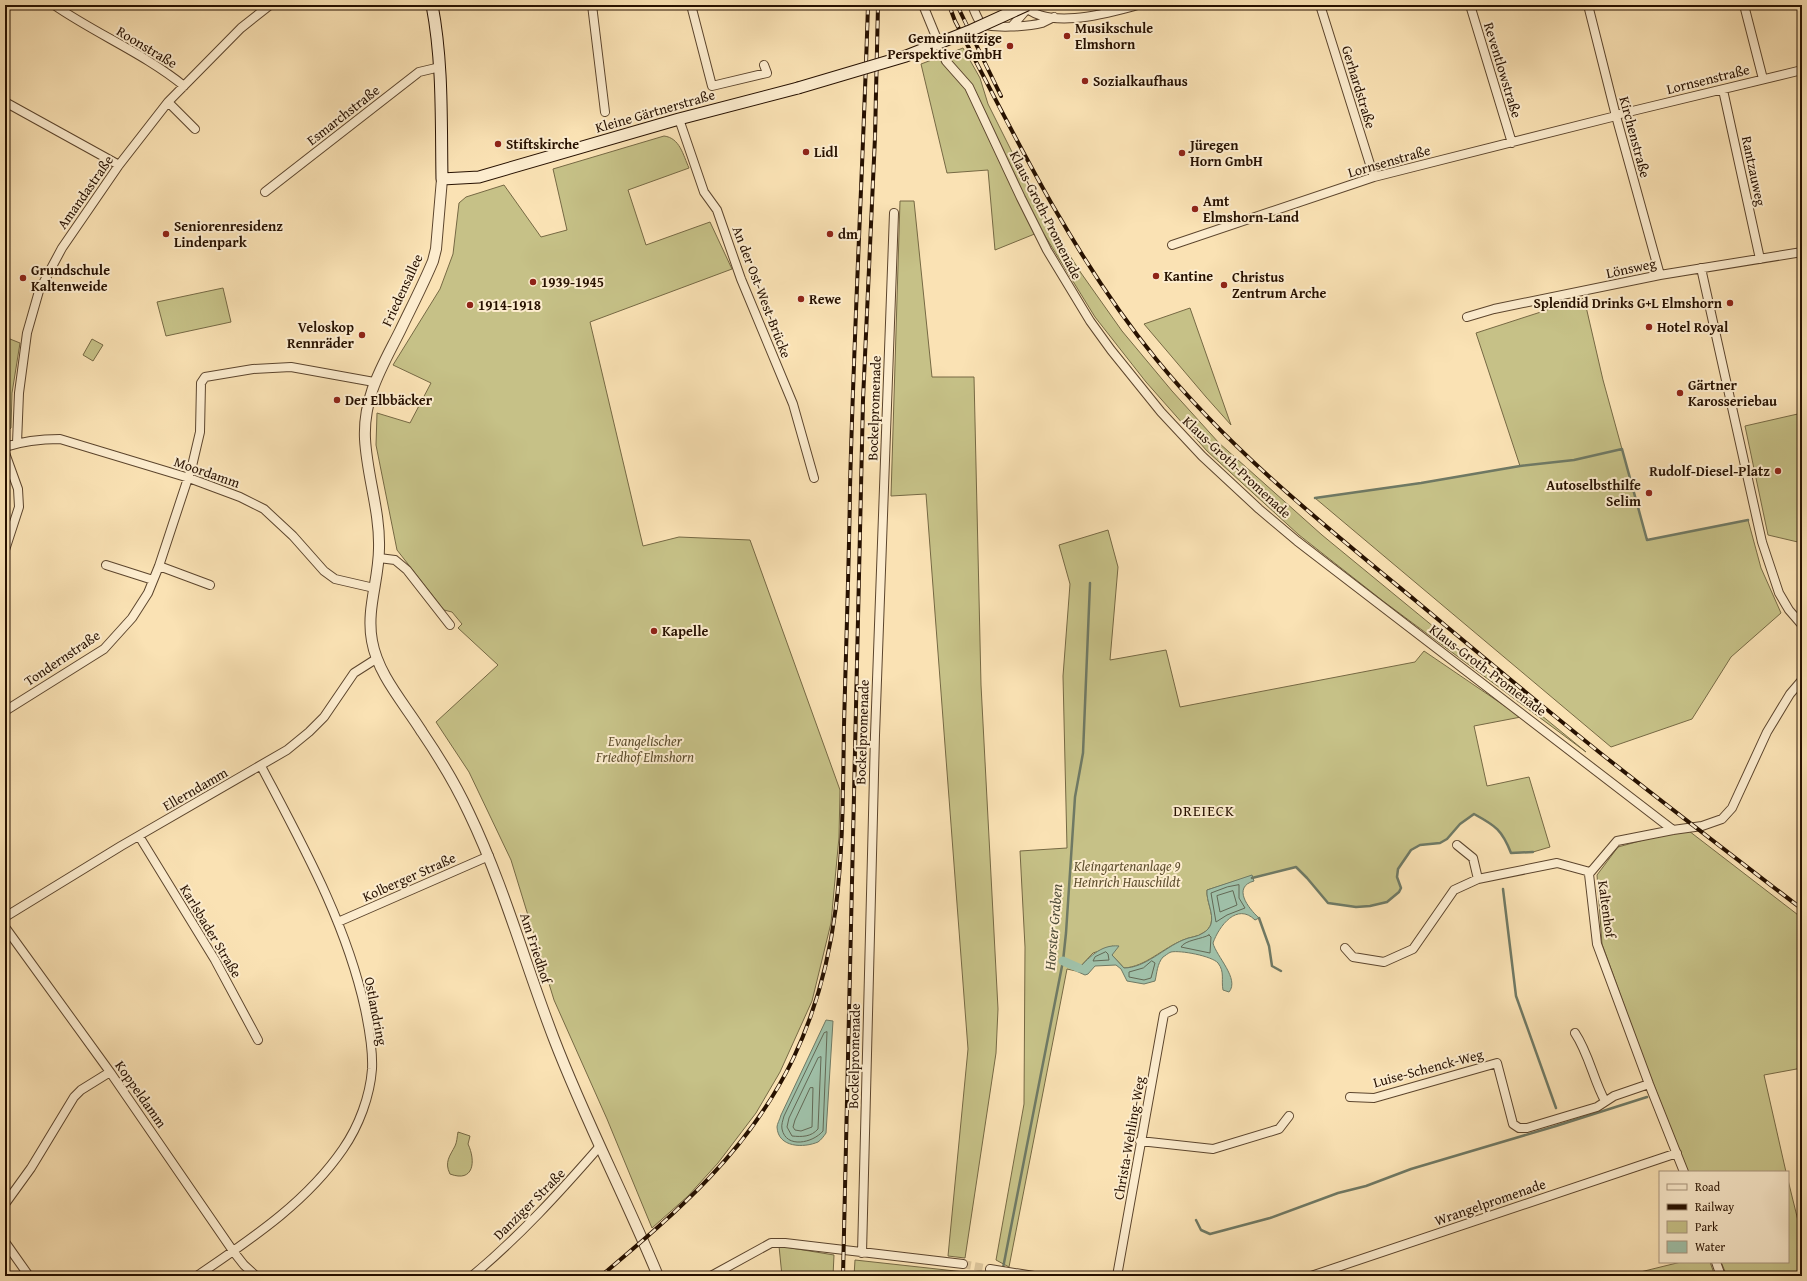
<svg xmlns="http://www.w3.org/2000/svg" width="1807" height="1281" font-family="'Gentium Book Plus',serif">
  <rect width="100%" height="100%" fill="#fae2b4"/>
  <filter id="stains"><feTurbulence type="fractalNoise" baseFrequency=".005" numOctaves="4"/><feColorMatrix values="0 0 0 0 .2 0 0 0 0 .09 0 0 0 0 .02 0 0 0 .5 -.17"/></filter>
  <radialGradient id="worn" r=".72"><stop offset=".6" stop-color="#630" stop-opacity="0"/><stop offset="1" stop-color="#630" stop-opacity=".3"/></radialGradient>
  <!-- green -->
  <path fill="#c6c187" stroke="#766944" d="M 963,48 L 980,78 L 988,104 L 1042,212 L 1081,273 L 1122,331 L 1172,391 L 1219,443 L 1322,535 L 1586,752 L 1383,601 L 1299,535 L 1207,451 L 1146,382 L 1095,317 L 1042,231 L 995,250 L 988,170 L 947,173 L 921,64 Z
    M 664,136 C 680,138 683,155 689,168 L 628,190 L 646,245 L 710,222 L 732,269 L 590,322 L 643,546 L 679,537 L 750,540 L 840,790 L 839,837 L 831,923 L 812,1001 L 780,1072 L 756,1113 L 718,1163 L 688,1196 L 652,1228 L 607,1119 L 554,1000 L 511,860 L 469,772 L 436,722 L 498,665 L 458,628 L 462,624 L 452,612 L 444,610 L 397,550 L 376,445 L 377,413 L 410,423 L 431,383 L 393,365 L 440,289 L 453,254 L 459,203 L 466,197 L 504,185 L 541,237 L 567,230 L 553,169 Z
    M 900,201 L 914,201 L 932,377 L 974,377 L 981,685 L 998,1009 L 996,1053 L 965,1258 L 948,1256 L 968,1049 L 926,494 L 891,496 Z
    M 223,288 L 231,322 L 166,336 L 157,302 Z
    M 1584,298 L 1603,380 L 1647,540 L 1748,520 L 1761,568 L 1781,613 L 1731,657 L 1692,719 L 1611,747 L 1315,498 L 1421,483 L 1520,466 L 1476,333 Z
    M 1190,308 L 1231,425 L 1206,397 L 1144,324 Z
    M 5,337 L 20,343 L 12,393 L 11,428 L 5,432 Z
    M 92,339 L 103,345 L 93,361 L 83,355 Z
    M 1802,413 L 1802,543 L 1768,535 L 1745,426 Z
    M 1108,530 L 1118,567 L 1110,660 L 1166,650 L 1180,707 L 1415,662 L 1424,651 L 1521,717 L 1474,726 L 1487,786 L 1529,777 L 1550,847 L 1533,852 L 1511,853 C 1502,831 1496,825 1474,814 L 1460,824 L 1447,839 L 1440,843 L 1420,845 L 1411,850 L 1398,869 L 1397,877 L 1401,888 L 1399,892 L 1387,902 L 1370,906 L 1356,907 L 1328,903 L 1307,878 L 1296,867 L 1252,878 L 1252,876 L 1207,890 C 1206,901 1214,913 1211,924 C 1210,927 1207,931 1203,933 C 1198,937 1189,937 1183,940 C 1163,948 1145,967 1124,968 L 1112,955 L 1113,946 L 1093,953 L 1076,971 L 1067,969 L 1009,1267 L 996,1260 L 1024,1104 L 1025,947 L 1020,851 L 1067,848 L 1063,676 L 1070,584 L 1059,545 Z
    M 1689,831 L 1802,918 L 1802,1068 L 1764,1075 L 1786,1172 L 1688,1172 L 1644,1060 L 1602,944 L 1597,875 L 1618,847 L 1658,836 Z
    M 458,1132 L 470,1136 L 468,1144 C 476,1161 474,1183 450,1174 C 444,1162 450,1156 455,1146 C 457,1142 457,1137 458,1132 Z
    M 1788,1180 L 1802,1237 L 1802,1276 L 1727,1276 L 1721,1262 L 1788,1262 Z
    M 779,1246 L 834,1255 L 833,1276 L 782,1276 Z
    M 855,1260 L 1001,1276 L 854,1276 Z
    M 1681,1262 L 1710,1262 L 1715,1276 L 1624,1276 Z"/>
  <!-- water -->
  <path fill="#9fbfa7" stroke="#6f7964" d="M 1252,875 L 1254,881 C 1232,887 1248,908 1259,918 L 1255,920 C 1237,902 1219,926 1213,943 C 1216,956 1240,979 1229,992 L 1223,990 C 1221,980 1225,972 1218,963 C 1212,956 1180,950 1171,952 C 1168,953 1165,956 1163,957 C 1157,964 1157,973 1155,981 L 1144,984 L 1127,981 L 1121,969 L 1116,965 L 1095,966 L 1088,974 L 1085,975 L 1076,971 C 1088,959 1100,944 1119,946 L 1112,955 L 1124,968 C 1145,968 1164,948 1183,940 C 1189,937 1198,937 1203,933 C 1207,931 1210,927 1211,924 C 1214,913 1206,901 1207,890 Z
    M 826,1020 L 833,1021 L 826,1133 C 824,1136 821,1140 818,1142 C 804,1148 778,1148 777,1127 C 777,1124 780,1119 781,1115 Z"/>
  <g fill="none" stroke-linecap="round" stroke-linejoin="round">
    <!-- shore -->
    <path stroke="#636854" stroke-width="1" d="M 1239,885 L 1239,898 L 1245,908 L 1227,915 L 1216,922 L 1211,893 L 1227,887 Z
      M 1233,891 L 1237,905 L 1220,912 L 1217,896 Z
      M 1209,935 L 1211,937 L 1210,953 L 1181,947 C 1185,940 1202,939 1209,935 Z
      M 1106,952 L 1108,954 L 1109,960 L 1093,961 L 1095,957 Z
      M 1152,961 L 1155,963 L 1151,978 L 1144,980 L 1129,977 L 1129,972 L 1143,968 Z
      M 827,1032 L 823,1131 C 813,1143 786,1149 782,1129 C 781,1125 783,1120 784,1116 L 824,1033 Z
      M 821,1057 L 818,1129 C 811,1137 802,1137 792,1136 L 787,1127 L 789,1118 L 818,1058 Z
      M 813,1088 L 812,1127 L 801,1131 L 795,1130 L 793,1127 L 795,1120 L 810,1088 Z"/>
    <!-- stream -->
    <path stroke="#6f7964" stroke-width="2.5" d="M 1315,498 L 1421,483 L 1520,466 L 1574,460 L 1622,449 L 1647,540 L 1748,520
      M 1252,878 L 1296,867 L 1307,878 L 1328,903 L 1356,907 L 1370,906 L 1387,902 L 1399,892 L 1401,888 L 1397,877 L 1398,869 L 1411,850 L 1420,845 L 1440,843 L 1447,839 L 1460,824 L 1474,814 C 1496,826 1502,830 1511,853 L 1533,852
      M 1503,889 L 1516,996 L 1556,1108
      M 1259,918 L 1269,946 L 1272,966 L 1281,971
      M 1196,1220 L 1201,1230 L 1210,1234 L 1270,1218 L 1338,1193 L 1366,1186 L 1411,1169 L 1556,1126 L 1647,1097
      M 1003,1268 L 1063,961 L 1066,933 L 1075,797 L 1083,753 L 1090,583"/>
    <!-- canal -->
    <path stroke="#9fbfa7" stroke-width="9" d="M 1063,961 L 1079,968"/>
    <!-- minor-tunnel -->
    <path stroke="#dac399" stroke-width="8" stroke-dasharray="8 4" stroke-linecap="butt" d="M 963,1264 L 990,1269"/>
    <!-- minor casing -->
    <g stroke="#5c452d" stroke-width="10">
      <path id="minor" d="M 54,5 C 96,34 145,54 184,86
        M 592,5 L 605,112
        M 691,5 L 712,86 L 767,73 L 764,65
        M 923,5 L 946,61 L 969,87 L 1021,198 L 1047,250 L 1090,321 L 1111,350 L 1161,412 L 1202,456 L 1259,509 L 1297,541 L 1673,830
        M 972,5 C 974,10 977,18 980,22 C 989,30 1031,26 1042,23 C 1046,21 1050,19 1054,17
        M 1023,5 C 1048,31 1108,13 1138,5
        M 1320,5 L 1374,177
        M 1470,5 L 1512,143
        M 1588,5 L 1616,116 L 1660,275
        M 1744,5 L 1763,79
        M 1013,25 L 1027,9
        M 1723,90 L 1760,259
        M 5,102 L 119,165
        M 168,102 L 195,129
        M 1620,114 L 1802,70
        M 679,119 L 704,192 L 717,210 L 741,279 L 793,404 L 814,478
        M 265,192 L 419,72 L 440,67
        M 1172,245 L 1374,177 L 1616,116
        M 1701,268 L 1762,542 L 1779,593 L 1789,610 L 1802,625
        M 1467,317 L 1494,309 L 1660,275 L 1802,252
        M 17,443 L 19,393 L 27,333 L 39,291 L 62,248 L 119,165 L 168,102 L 241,28 L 270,5
        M 5,447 C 23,441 41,439 60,439 L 189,478 L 240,497 L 264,509 L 293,536 L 324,571 L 335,579 L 374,588
        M 5,453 L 18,489 L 19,507 L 5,550
        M 379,558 L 395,560 L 407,570 L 450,625
        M 106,565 L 153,580
        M 159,566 L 210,585
        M 5,711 L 104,649 L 132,618 L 148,593 L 159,566 L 192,466 L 200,432 L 201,383 L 205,377 L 253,369 L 291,367 L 374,382
        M 139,836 L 215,960 L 258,1040
        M 1457,845 L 1473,858 L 1478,879
        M 5,917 L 121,846 L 287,750 L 309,732 L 324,717 L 354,673 L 376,659
        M 338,922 L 489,856
        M 5,927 L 110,1072 L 233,1251 L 244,1265 L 256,1276
        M 1345,948 L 1353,957 L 1384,962 L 1413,949 L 1454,890 L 1478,879 L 1557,863 L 1590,872
        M 1575,1033 C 1589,1054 1593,1079 1605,1101
        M 1350,1097 L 1374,1098 L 1497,1063 L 1513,1124 L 1519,1128 L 1527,1128 L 1597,1107 L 1614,1096 L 1649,1084
        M 1140,1141 L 1213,1149 L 1279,1129 L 1289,1116
        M 1684,1172 L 1649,1084 L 1597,944 L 1589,874 L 1617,841 L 1673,830 L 1702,826 L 1722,819 L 1732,808 L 1767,732 L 1790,694 L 1802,680
        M 5,1204 L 31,1168 L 74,1097 L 81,1090 L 110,1072
        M 5,1242 L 29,1276
        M 862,1253 L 875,735 L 894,213
        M 1716,1262 L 1721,1276
        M 990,1269 L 1034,1276
        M 197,1276 C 251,1239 306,1203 343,1149 C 359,1126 370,1096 372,1069 C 373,1049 369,1028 365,1009 C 346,922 302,844 261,766
        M 472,1276 C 519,1237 560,1192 600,1146
        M 711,1276 L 771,1243 L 785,1243 L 963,1264
        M 1117,1276 L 1164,1014 L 1173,1010
        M 1311,1276 L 1677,1153"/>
    </g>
    <!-- tertiary casing -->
    <g stroke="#5c452d" stroke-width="12">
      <path id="tertiary" d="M 442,179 L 436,249 L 433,261 C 423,285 411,308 400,331 C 382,367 363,397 365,439 C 367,476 380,511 379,548 C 379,580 366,609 372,641 C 378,675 404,703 422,732 C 439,757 456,785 469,813 C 504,886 525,964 554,1039 C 585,1120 625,1196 658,1276"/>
    </g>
    <!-- secondary casing -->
    <g stroke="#271100" stroke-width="13">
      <path id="secondary" d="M 432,5 C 443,62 441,121 442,179 L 479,177 L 679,119 L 798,88"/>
    </g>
    <!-- minor -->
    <use href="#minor" stroke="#fcecce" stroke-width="8"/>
    <!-- tertiary -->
    <use href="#tertiary" stroke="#fcecce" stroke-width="10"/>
    <!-- secondary -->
    <use href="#secondary" stroke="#fcecce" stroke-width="11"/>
    <!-- rail casing -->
    <g stroke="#271100" stroke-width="4">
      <path id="rail" d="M 949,5 L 955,21 C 1015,137 1073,257 1156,359 C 1232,452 1324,525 1416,601 C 1477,652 1538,703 1599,752 C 1666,805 1734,857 1802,909
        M 957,5 L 1001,96
        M 601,1276 C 678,1211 748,1152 793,1059 C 845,950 842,843 844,726 C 846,647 849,567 850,488 C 854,327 863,166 868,5
        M 843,1276 L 863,400 L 875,137 L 878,5"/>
    </g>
    <!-- rail -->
    <use href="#rail" stroke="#fcecce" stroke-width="2.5" stroke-dasharray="8" stroke-linecap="butt"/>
    <!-- secondary-bridge casing -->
    <g stroke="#271100" stroke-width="13" stroke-linecap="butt">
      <path id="secondary-bridge" d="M 798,88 L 906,56 L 972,30 L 1027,5"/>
    </g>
    <!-- secondary-bridge -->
    <use href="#secondary-bridge" stroke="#fcecce" stroke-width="11"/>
  </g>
  <!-- markers -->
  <g fill="#8f2418" stroke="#fcecce" stroke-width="1.5">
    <circle cx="1067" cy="36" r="4"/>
    <circle cx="1010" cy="46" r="4"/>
    <circle cx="1085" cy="81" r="4"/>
    <circle cx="498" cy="144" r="4"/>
    <circle cx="806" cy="152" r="4"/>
    <circle cx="1182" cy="153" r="4"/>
    <circle cx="1195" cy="209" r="4"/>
    <circle cx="166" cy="234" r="4"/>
    <circle cx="830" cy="234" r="4"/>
    <circle cx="1156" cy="276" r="4"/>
    <circle cx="23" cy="278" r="4"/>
    <circle cx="533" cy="282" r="4"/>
    <circle cx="1224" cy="285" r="4"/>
    <circle cx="801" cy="299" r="4"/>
    <circle cx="1730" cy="303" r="4"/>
    <circle cx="470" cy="305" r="4"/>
    <circle cx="1649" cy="327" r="4"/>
    <circle cx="362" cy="335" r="4"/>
    <circle cx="1680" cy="393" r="4"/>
    <circle cx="337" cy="400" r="4"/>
    <circle cx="1778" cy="471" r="4"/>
    <circle cx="1649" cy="493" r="4"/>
    <circle cx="654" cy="631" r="4"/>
  </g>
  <g text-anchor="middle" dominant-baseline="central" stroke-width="4" stroke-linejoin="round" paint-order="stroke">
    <!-- poi labels -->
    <g font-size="14" font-weight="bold" fill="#271100" stroke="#fcecce" text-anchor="start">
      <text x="1075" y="28">Musikschule<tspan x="1075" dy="16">Elmshorn</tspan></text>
      <text x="1002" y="38" text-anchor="end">Gemeinnützige<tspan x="1002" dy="16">Perspektive GmbH</tspan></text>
      <text x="1093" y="81">Sozialkaufhaus</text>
      <text x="506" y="144">Stiftskirche</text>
      <text x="1190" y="145">Jüregen<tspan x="1190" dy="16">Horn GmbH</tspan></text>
      <text x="814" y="152">Lidl</text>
      <text x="1203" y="201">Amt<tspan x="1203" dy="16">Elmshorn-Land</tspan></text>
      <text x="174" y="226">Seniorenresidenz<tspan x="174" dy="16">Lindenpark</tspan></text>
      <text x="838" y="234">dm</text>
      <text x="31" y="270">Grundschule<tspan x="31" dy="16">Kaltenweide</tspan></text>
      <text x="1164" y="276">Kantine</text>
      <text x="1232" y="277">Christus<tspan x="1232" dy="16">Zentrum Arche</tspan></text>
      <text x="541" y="282">1939-1945</text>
      <text x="809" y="299">Rewe</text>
      <text x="1722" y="303" text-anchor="end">Splendid Drinks G+L Elmshorn</text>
      <text x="478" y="305">1914-1918</text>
      <text x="354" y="327" text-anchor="end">Veloskop<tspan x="354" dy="16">Rennräder</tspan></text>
      <text x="1657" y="327">Hotel Royal</text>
      <text x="1688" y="385">Gärtner<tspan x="1688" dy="16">Karosseriebau</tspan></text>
      <text x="345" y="400">Der Elbbäcker</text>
      <text x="1770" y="471" text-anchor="end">Rudolf-Diesel-Platz</text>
      <text x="1641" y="485" text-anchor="end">Autoselbsthilfe<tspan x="1641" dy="16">Selim</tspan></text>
      <text x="662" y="631">Kapelle</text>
    </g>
    <!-- street labels -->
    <g font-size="14" fill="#271100" stroke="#fcecce">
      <text transform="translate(147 47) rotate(31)">Roonstraße</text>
      <text transform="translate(1503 70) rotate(73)">Reventlowstraße</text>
      <text transform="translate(1708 79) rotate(-14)">Lornsenstraße</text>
      <text transform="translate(1359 87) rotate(73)">Gerhardstraße</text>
      <text transform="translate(655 111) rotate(-16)">Kleine Gärtnerstraße</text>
      <text transform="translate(343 115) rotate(-38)">Esmarchstraße</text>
      <text transform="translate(1635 137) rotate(75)">Kirchenstraße</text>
      <text transform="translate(1389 161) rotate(-16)">Lornsenstraße</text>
      <text transform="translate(1754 171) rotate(78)">Rantzauweg</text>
      <text transform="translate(85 192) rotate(-55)">Amandastraße</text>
      <text transform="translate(1046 215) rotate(63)">Klaus-Groth-Promenade</text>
      <text transform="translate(1631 268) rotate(-12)">Lönsweg</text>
      <text transform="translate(402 290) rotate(-65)">Friedensallee</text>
      <text transform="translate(762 292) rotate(69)">An der Ost-West-Brücke</text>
      <text transform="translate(874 408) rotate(-88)">Bockelpromenade</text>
      <text transform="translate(1237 467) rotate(43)">Klaus-Groth-Promenade</text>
      <text transform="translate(207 472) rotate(19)">Moordamm</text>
      <text transform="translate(62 658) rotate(-34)">Tondernstraße</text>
      <text transform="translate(1488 670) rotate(37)">Klaus-Groth-Promenade</text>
      <text transform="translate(862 732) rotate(-88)">Bockelpromenade</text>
      <text transform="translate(195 789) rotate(-30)">Ellerndamm</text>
      <text transform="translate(409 877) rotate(-24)">Kolberger Straße</text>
      <text transform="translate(1607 909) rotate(82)">Kaltenhof</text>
      <text transform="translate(211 931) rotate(59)">Karlsbader Straße</text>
      <text transform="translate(536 948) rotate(72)">Am Friedhof</text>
      <text transform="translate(376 1011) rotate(79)">Ostlandring</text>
      <text transform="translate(854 1056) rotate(-89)">Bockelpromenade</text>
      <text transform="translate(1428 1068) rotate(-15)">Luise-Schenck-Weg</text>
      <text transform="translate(141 1094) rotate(55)">Koppeldamm</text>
      <text transform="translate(1129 1138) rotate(-80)">Christa-Wehling-Weg</text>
      <text transform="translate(1490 1202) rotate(-19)">Wrangelpromenade</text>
      <text transform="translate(529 1204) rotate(-45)">Danziger Straße</text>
    </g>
    <!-- park labels -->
    <g font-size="14" font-style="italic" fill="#5f4f2f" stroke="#fcecce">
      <text x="645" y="741">Evangelischer<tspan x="645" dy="16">Friedhof Elmshorn</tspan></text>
      <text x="1127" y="866">Kleingartenanlage 9<tspan x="1127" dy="16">Heinrich Hauschildt</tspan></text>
    </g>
    <!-- neighbourhood labels -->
    <g font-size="15" letter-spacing="1" fill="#271100" stroke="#fcecce">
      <text x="1204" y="810">DREIECK</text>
    </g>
    <!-- water labels -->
    <g font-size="15" font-style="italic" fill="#514e3a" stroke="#fcecce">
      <text transform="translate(1053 927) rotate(-85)">Horster Graben</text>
    </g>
  </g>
  <!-- margin -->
  <rect width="1807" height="1281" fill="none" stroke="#fae2b4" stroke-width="20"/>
  <rect x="6" y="6" width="1795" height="1269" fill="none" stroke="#271100" stroke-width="2"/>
  <rect x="10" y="10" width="1787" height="1261" fill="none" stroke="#271100"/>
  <!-- legend -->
  <rect x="1659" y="1171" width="130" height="92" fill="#fcecce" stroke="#a7947c"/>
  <rect x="1667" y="1184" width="20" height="6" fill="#fcecce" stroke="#a7947c"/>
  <text x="1695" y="1191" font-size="12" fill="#271100">Road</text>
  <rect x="1667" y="1204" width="20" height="6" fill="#271100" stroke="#a7947c"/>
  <text x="1695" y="1211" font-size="12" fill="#271100">Railway</text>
  <rect x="1667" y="1221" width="20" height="12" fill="#c6c187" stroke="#a7947c"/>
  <text x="1695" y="1231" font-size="12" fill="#271100">Park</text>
  <rect x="1667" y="1241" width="20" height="12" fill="#9fbfa7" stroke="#a7947c"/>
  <text x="1695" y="1251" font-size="12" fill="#271100">Water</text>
  <rect width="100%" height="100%" filter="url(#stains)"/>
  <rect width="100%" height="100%" fill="url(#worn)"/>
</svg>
